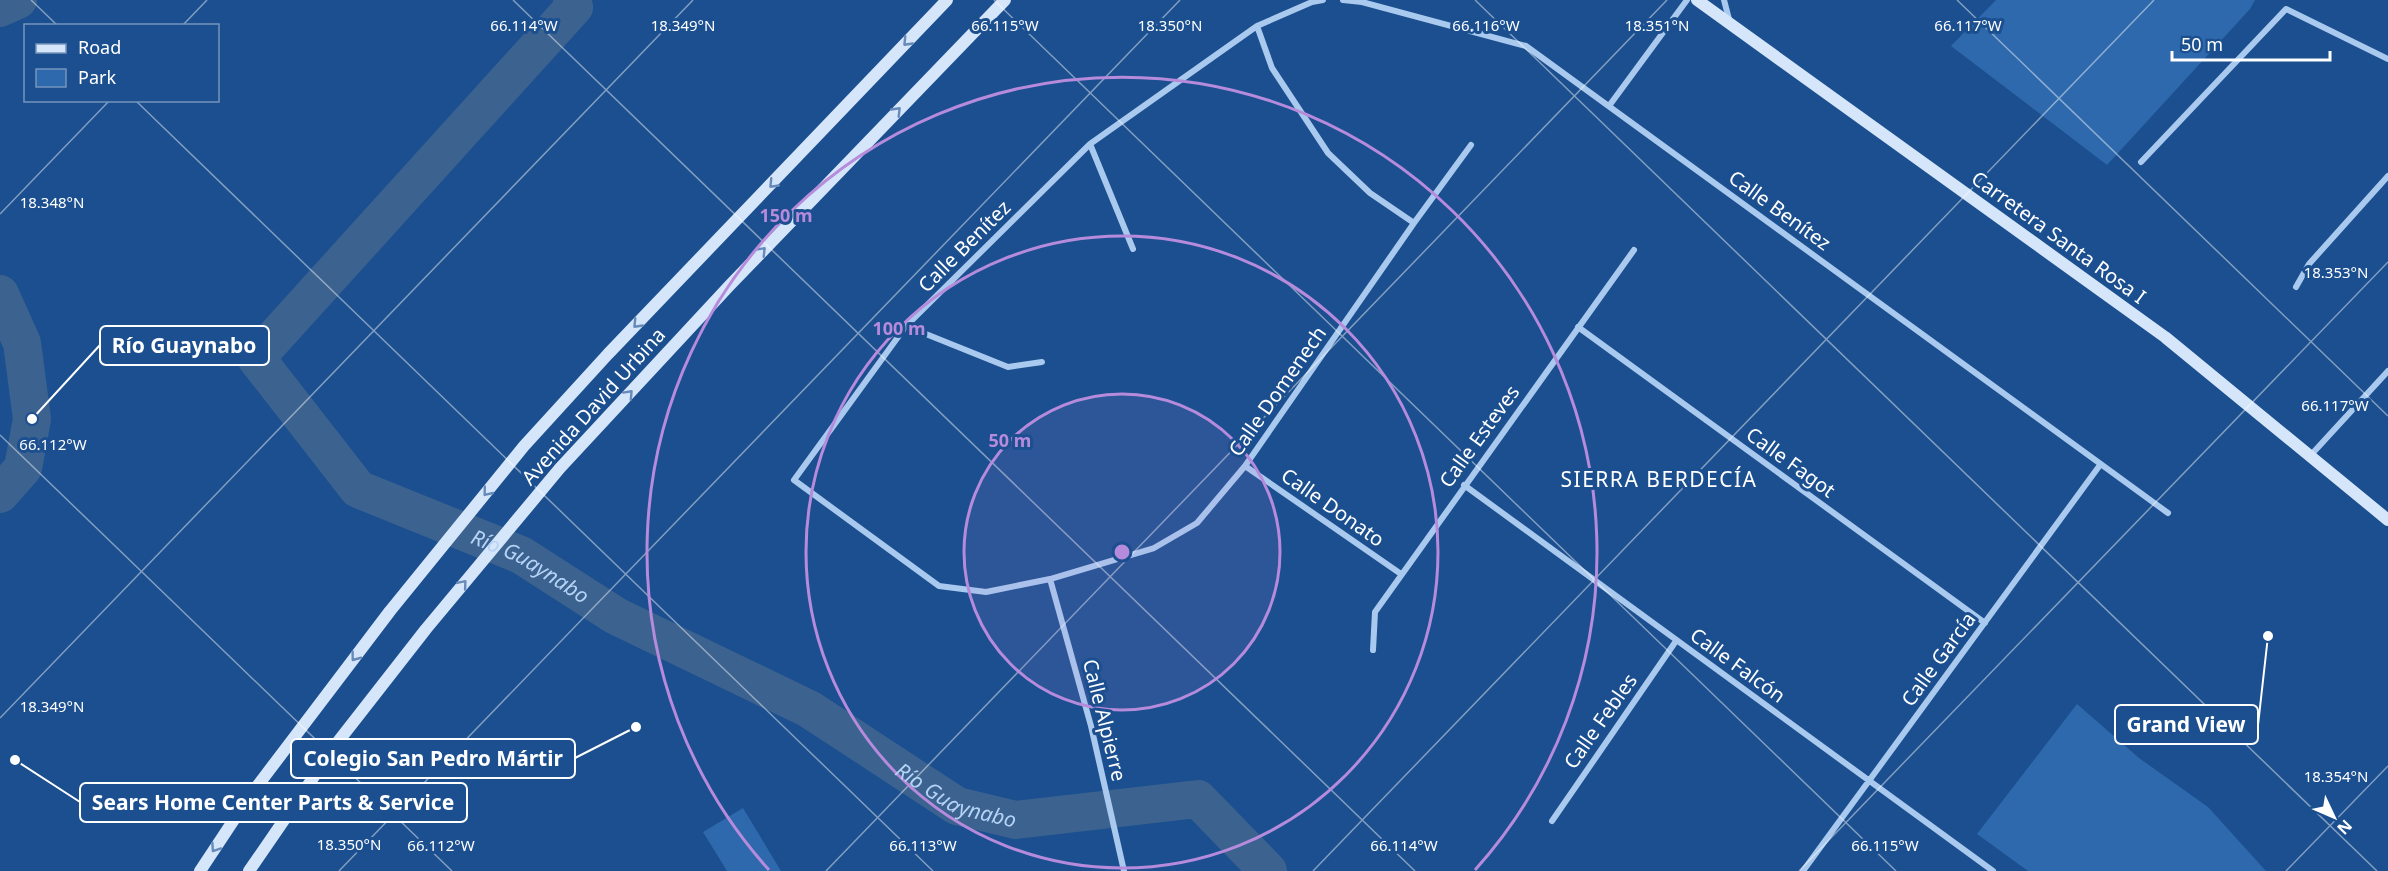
<svg xmlns="http://www.w3.org/2000/svg" width="2388" height="871" font-family="'Noto Sans',sans-serif">
  <rect width="100%" height="100%" fill="#1b4f8f"/>
  <!-- green -->
  <path fill="#2e69ad" d="M 1996,0 L 2255,0 L 2250,9 L 2107,165 L 1951,46 Z
    M 2077,704 L 2139,758 L 2208,807 L 2266,871 L 2028,871 L 1977,834 Z
    M 743,808 L 781,871 L 727,871 L 703,832 Z"/>
  <g fill="none" stroke-linecap="round" stroke-linejoin="round">
    <!-- river -->
    <g stroke="#3c6290" stroke-width="38">
      <path id="s1" d="M 572,0 L 574,7 L 256,358 L 358,489 L 521,555 L 616,616 L 809,709 L 957,806 L 1016,820 L 1198,799 L 1268,871"/>
      <path d="M 0,8 L 18,0"/>
      <path d="M 0,294 L 22,343 L 32,419 L 23,468 L 0,494"/>
    </g>
    <!-- street -->
    <path stroke="#a9c9ee" stroke-width="6" d="M 1323,0 L 1312,2 L 1257,26 L 1090,144 L 906,326 L 794,480 L 939,586 L 986,592 L 1050,579 L 1154,548 L 1197,523 L 1245,466 L 1414,223 L 1471,145
      M 1343,0 L 1362,2 L 1526,46 L 2168,513
      M 1724,0 L 1730,23
      M 1257,26 L 1272,68 L 1328,153 L 1370,193 L 1414,223
      M 1609,106 L 1687,0
      M 1090,144 L 1133,249
      M 2141,162 L 2286,9 L 2388,59
      M 2296,287 L 2309,264 L 2388,176
      M 906,326 L 1008,367 L 1042,362
      M 1578,327 L 1985,623
      M 2310,456 L 2388,371
      M 1245,466 L 1401,574
      M 1464,485 L 1993,871
      M 1050,579 L 1091,726 L 1124,871
      M 1373,650 L 1375,612 L 1634,250
      M 1552,821 L 1676,641
      M 1803,871 L 2100,465"/>
    <!-- secondary -->
    <path stroke="#d6e6fa" stroke-width="12" d="M 1697,0 L 2165,337 L 2388,520
      M 200,871 L 249,797 L 299,731 L 390,611 L 524,446 L 608,354 L 947,0
      M 249,871 L 337,743 L 426,629 L 560,468 L 730,285 L 1005,0"/>
  </g>
  <!-- one-way arrows -->
  <defs><path id="oneway-chevron" d="M-2-3.5L2.5 0L-2 3.5" fill="none" stroke-width="1.6" stroke-linecap="round" stroke-linejoin="round" transform="scale(1.5)"/></defs>
  <g stroke="#668bba">
    <use href="#oneway-chevron" transform="translate(907 42) rotate(134)"/>
    <use href="#oneway-chevron" transform="translate(897 111) rotate(-46)"/>
    <use href="#oneway-chevron" transform="translate(773 184) rotate(134)"/>
    <use href="#oneway-chevron" transform="translate(762 251) rotate(-46)"/>
    <use href="#oneway-chevron" transform="translate(637 324) rotate(134)"/>
    <use href="#oneway-chevron" transform="translate(629 394) rotate(-47)"/>
    <use href="#oneway-chevron" transform="translate(487 492) rotate(129)"/>
    <use href="#oneway-chevron" transform="translate(463 584) rotate(-50)"/>
    <use href="#oneway-chevron" transform="translate(355 657) rotate(127)"/>
    <use href="#oneway-chevron" transform="translate(215 848) rotate(124)"/>
  </g>
  <!-- ticks -->
  <path fill="none" stroke="#fff" stroke-width="1.5" stroke-opacity="0.45" d="M 31,0 L 58,26M 513,0 L 1415,871M 994,0 L 1896,871M 1475,0 L 2377,871M 1957,0 L 2388,416M 182,26 L 207,0M 135,100 L 933,871M 0,214 L 110,100M 0,435 L 452,871M 0,718 L 693,0M 339,871 L 1180,0M 826,871 L 1667,0M 1313,871 L 2154,0M 1799,871 L 2388,262M 2286,871 L 2388,766"/>
  <!-- distance rings -->
  <circle cx="1122" cy="552" r="158" fill="#b68bdc" fill-opacity=".12"/>
  <g fill="none" stroke="#b68bdc" stroke-width="3">
    <circle cx="1122" cy="552" r="158"/>
    <circle cx="1122" cy="552" r="316"/>
    <path d="M769 870A475 475 0 1 1 1475 870"/>
  </g>
  <g text-anchor="middle" dominant-baseline="central" stroke-width="6" stroke-linejoin="round" paint-order="stroke">
    <!-- street labels -->
    <g font-size="20" fill="#fff" stroke="#1b4f8f">
      <text transform="translate(1780 210) rotate(36)">Calle Benítez</text>
      <text transform="translate(2059 237) rotate(36)">Carretera Santa Rosa I</text>
      <text transform="translate(964 246) rotate(-45)">Calle Benítez</text>
      <text transform="translate(1277 391) rotate(-55)">Calle Domenech</text>
      <text transform="translate(593 406) rotate(-48)">Avenida David Urbina</text>
      <text transform="translate(1479 436) rotate(-54)">Calle Esteves</text>
      <text transform="translate(1791 462) rotate(36)">Calle Fagot</text>
      <text transform="translate(1333 507) rotate(35)">Calle Donato</text>
      <text transform="translate(1938 659) rotate(-54)">Calle García</text>
      <text transform="translate(1738 665) rotate(36)">Calle Falcón</text>
      <text transform="translate(1105 720) rotate(76)">Calle Alpierre</text>
      <text transform="translate(1600 721) rotate(-55)">Calle Febles</text>
    </g>
    <!-- neighbourhood labels -->
    <g font-size="21" letter-spacing="1.5" fill="#fff" stroke="#1b4f8f">
      <text x="1659" y="479">SIERRA BERDECÍA</text>
    </g>
    <!-- water labels -->
    <g font-size="21" font-style="italic" fill="#b5d3f5" stroke="#1b4f8f">
      <text stroke="none"><textPath href="#s1" startOffset="836">Río Guaynabo</textPath></text>
      <text stroke="none"><textPath href="#s1" startOffset="1322">Río Guaynabo</textPath></text>
    </g>
  </g>
  <g font-size="15" text-anchor="middle" fill="#fff" stroke="#1b4f8f" stroke-width="6" stroke-linejoin="round" paint-order="stroke">
    <text x="524" y="31">66.114°W</text>
    <text x="1005" y="31">66.115°W</text>
    <text x="1486" y="31">66.116°W</text>
    <text x="1968" y="31">66.117°W</text>
    <text x="683" y="31">18.349°N</text>
    <text x="1170" y="31">18.350°N</text>
    <text x="1657" y="31">18.351°N</text>
    <text x="52" y="208">18.348°N</text>
    <text x="2336" y="278">18.353°N</text>
    <text x="2335" y="411">66.117°W</text>
    <text x="53" y="450">66.112°W</text>
    <text x="52" y="712">18.349°N</text>
    <text x="2336" y="782">18.354°N</text>
    <text x="349" y="850">18.350°N</text>
    <text x="441" y="851">66.112°W</text>
    <text x="923" y="851">66.113°W</text>
    <text x="1404" y="851">66.114°W</text>
    <text x="1885" y="851">66.115°W</text>
  </g>
  <circle cx="1122" cy="552" r="9" fill="#b68bdc" stroke="#1b4f8f" stroke-width="3"/>
  <g font-size="18" text-anchor="middle" font-weight="bold" fill="#b68bdc" stroke="#1b4f8f" stroke-width="6" stroke-linejoin="round" paint-order="stroke">
    <text x="786" y="222">150 m</text>
    <text x="899" y="335">100 m</text>
    <text x="1010" y="447">50 m</text>
  </g>
  <!-- callouts -->
  <path fill="none" stroke="#fff" stroke-width="2" d="M32 419L100 345M2268 636L2258 725M636 727L575 758M15 760L80 802"/>
  <g fill="#fff" stroke="#1b4f8f" stroke-width="2">
    <circle cx="32" cy="419" r="6"/>
    <circle cx="2268" cy="636" r="6"/>
    <circle cx="636" cy="727" r="6"/>
    <circle cx="15" cy="760" r="6"/>
  </g>
  <g fill="#1b4f8f" stroke="#fff" stroke-width="2">
    <rect x="100" y="326" width="169" height="39" rx="6"/>
    <rect x="2115" y="705" width="143" height="39" rx="6"/>
    <rect x="291" y="739" width="284" height="39" rx="6"/>
    <rect x="80" y="783" width="387" height="39" rx="6"/>
  </g>
  <g font-size="21" text-anchor="middle" font-weight="bold" fill="#fff">
    <text x="184" y="353">Río Guaynabo</text>
    <text x="2186" y="732">Grand View</text>
    <text x="433" y="766">Colegio San Pedro Mártir</text>
    <text x="273" y="810">Sears Home Center Parts &amp; Service</text>
  </g>
  <!-- legend -->
  <rect x="24" y="24" width="195" height="78" fill="#1b4f8f" stroke="#7695bc" stroke-width="1.5"/>
  <rect x="36" y="44" width="30" height="9" fill="#d6e6fa" stroke="#7695bc" stroke-width="1.5"/>
  <text x="78" y="54" font-size="18" fill="#ffffff">Road</text>
  <rect x="36" y="69" width="30" height="18" fill="#2e69ad" stroke="#7695bc" stroke-width="1.5"/>
  <text x="78" y="84" font-size="18" fill="#ffffff">Park</text>
  <!-- north arrow -->
  <g transform="translate(2334 817) rotate(134)" stroke="#1b4f8f" stroke-width="4.5" paint-order="stroke">
  <path d="M0-4.5L10 22L0 15L-10 22Z" fill="#ffffff"/>
  <text y="-9" font-size="16" font-weight="bold" text-anchor="middle" fill="#ffffff">N</text>
  </g>
  <!-- scale -->
  <path d="M2172 51v9h158v-9" fill="none" stroke="#ffffff" stroke-width="3"/>
  <text x="2181" y="51" font-size="18" fill="#ffffff" stroke="#1b4f8f" stroke-width="4.5" paint-order="stroke">50 m</text>
</svg>
